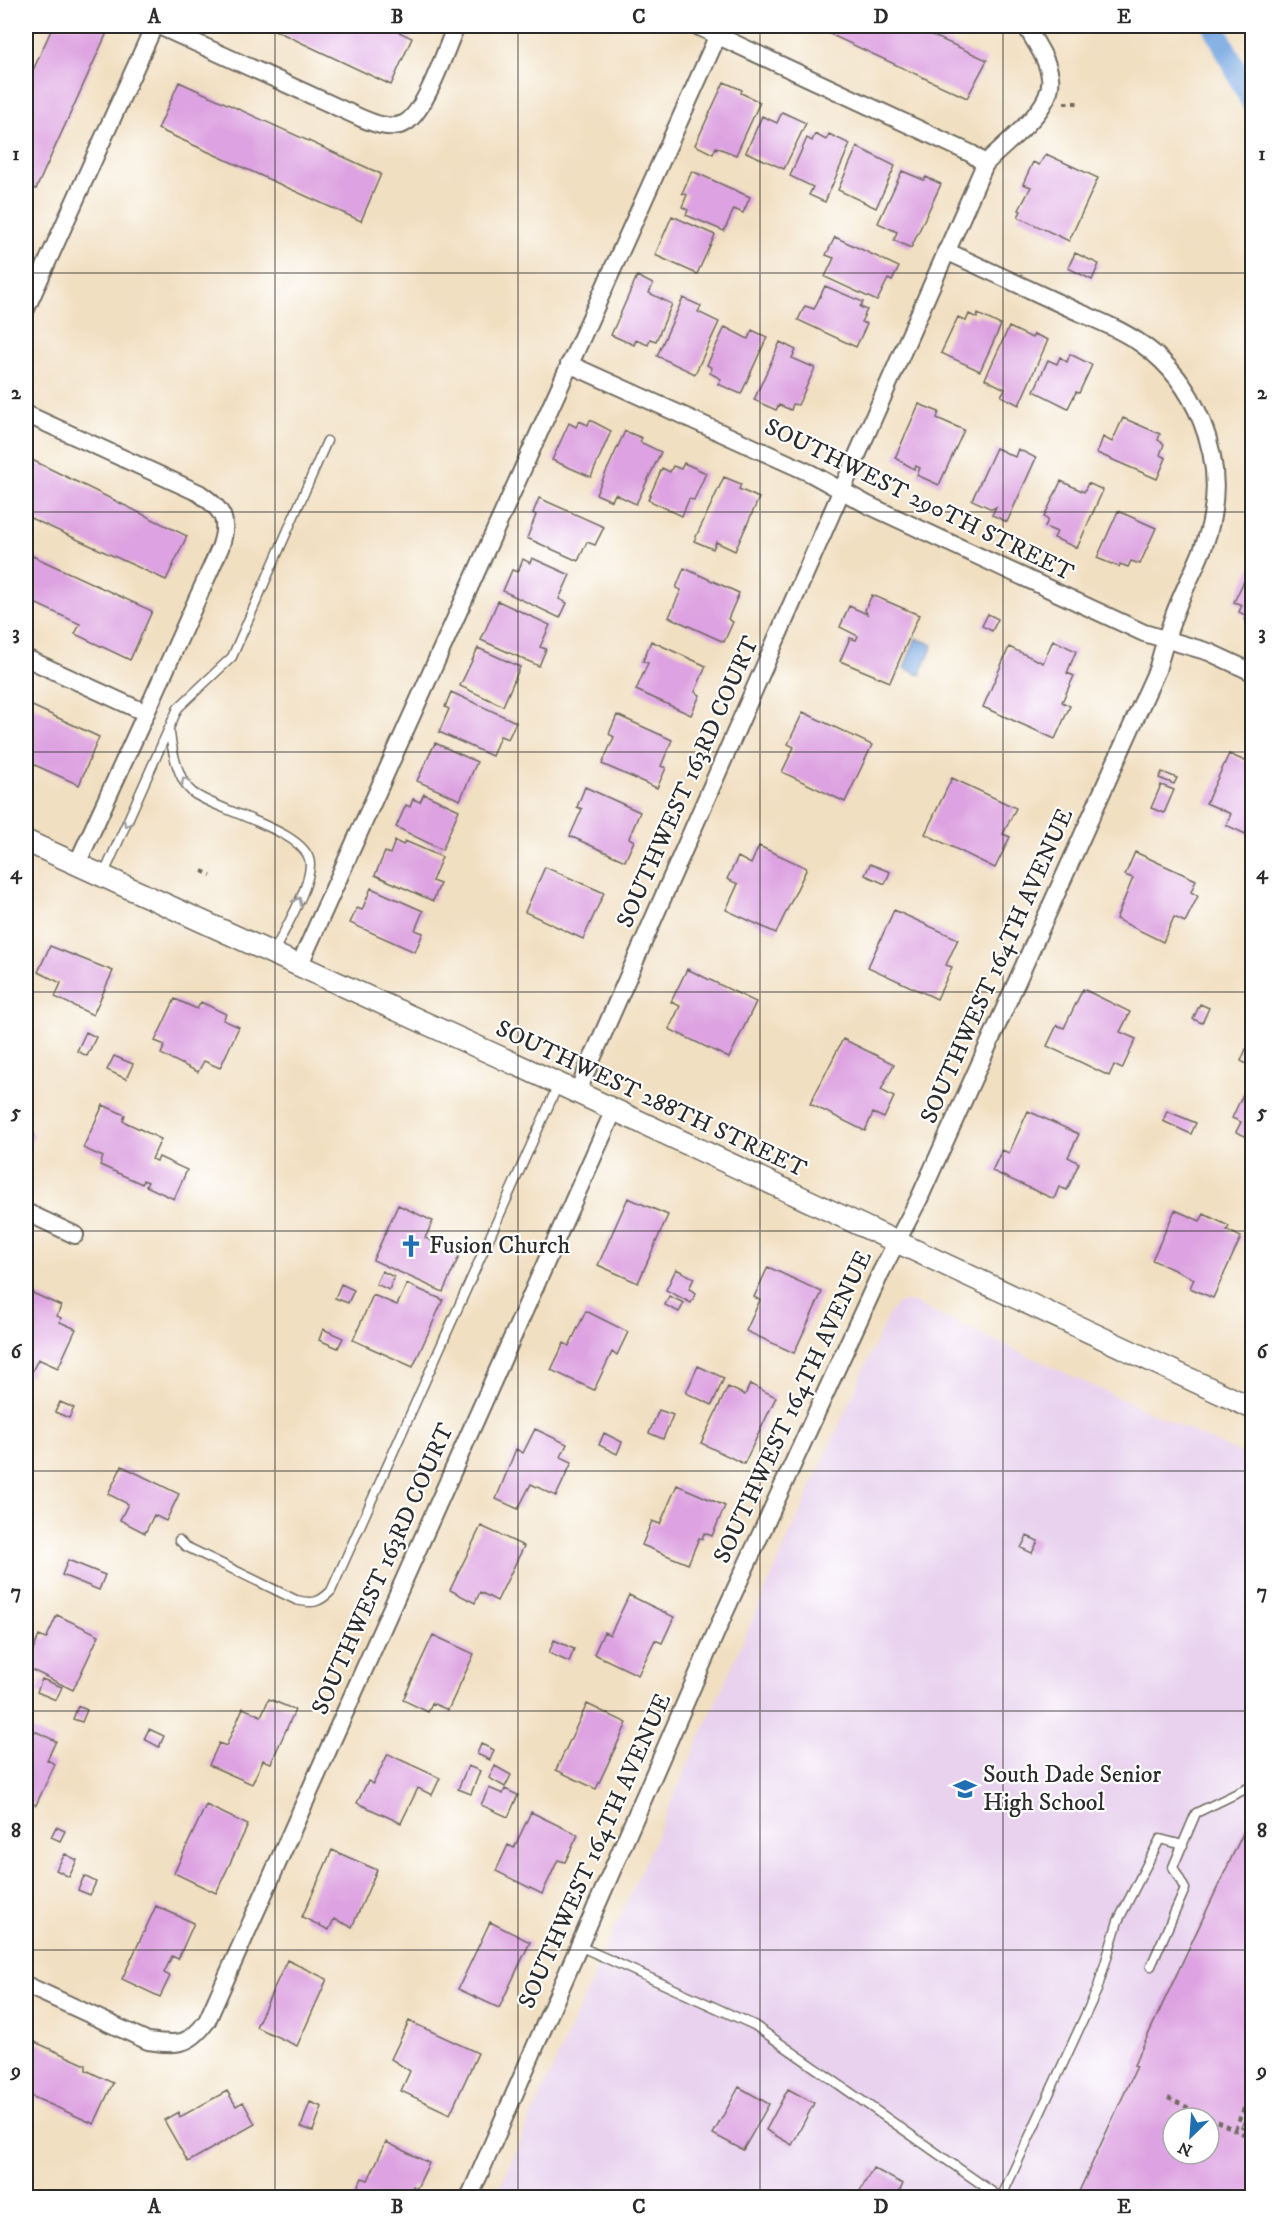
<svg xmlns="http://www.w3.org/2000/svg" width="1278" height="2223" font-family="'IM FELL DW Pica',serif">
  <rect width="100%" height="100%" fill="#fff"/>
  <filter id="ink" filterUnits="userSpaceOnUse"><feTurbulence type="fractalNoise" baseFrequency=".0167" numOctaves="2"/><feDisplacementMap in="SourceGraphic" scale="12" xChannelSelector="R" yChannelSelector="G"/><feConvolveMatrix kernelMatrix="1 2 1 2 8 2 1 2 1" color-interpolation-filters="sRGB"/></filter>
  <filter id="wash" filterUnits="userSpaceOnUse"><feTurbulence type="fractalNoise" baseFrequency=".008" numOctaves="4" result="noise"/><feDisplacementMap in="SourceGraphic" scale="24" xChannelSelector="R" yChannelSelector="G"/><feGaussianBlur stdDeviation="1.35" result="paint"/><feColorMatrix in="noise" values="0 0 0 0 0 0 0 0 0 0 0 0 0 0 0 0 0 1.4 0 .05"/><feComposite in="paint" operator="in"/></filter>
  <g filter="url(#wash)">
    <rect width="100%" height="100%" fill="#f1dfc1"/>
    <!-- built -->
    <path fill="#e8d2ee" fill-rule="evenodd" d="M 911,1302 L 1252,1459 L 1252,2197 L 495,2198 L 888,1315 L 898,1303 ZM 1173,2118 L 1209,2118 L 1209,2154 L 1173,2154 Z"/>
    <!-- water -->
    <path fill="#75a6e0" stroke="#506886" stroke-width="1.5" d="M 916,638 L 933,645 L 920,675 L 904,668 Z"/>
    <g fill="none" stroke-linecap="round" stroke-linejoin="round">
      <!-- canal -->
      <path stroke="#75a6e0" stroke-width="22" d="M 1214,26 L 1252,103"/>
    </g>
    <g id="blocks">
      <!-- building -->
      <path fill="#dda2e1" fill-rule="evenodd" d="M 53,26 L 110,26 L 36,189 L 26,185 L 26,86 Z
        M 266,26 L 386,26 L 412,38 L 391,85 Z
        M 823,26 L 912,26 L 987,60 L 967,98 L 821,30 Z
        M 179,82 L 381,174 L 361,221 L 158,129 Z
        M 724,82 L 742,90 L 741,93 L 760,102 L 736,155 L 716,147 L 713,154 L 695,145 Z
        M 782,112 L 806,123 L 784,169 L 746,152 L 762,116 L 777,123 Z
        M 815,134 L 826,140 L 829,134 L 850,144 L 825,202 L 809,195 L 813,187 L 790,176 L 807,138 L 812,141 Z
        M 857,147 L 895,166 L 876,208 L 838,190 Z
        M 1046,154 L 1098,178 L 1069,241 L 1018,217 L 1021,211 L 1019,210 L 1031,187 L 1023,184 L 1033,162 L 1039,165 Z
        M 692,171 L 750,197 L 743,213 L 734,209 L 724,231 L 686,215 L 688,210 L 682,207 L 687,195 L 682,193 Z
        M 902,171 L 924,180 L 926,177 L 941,184 L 911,248 L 894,240 L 897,232 L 878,223 Z
        M 672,216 L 715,235 L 697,274 L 655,255 Z
        M 835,237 L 899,267 L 892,281 L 888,279 L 877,301 L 825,277 L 834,258 L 826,255 Z
        M 1075,253 L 1099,264 L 1092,280 L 1068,268 Z
        M 637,276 L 653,284 L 649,293 L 672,304 L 656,341 L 650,339 L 648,345 L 636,340 L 634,345 L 611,335 Z
        M 825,286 L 863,302 L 860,307 L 867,310 L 861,322 L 867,324 L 856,347 L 798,320 L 805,306 L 814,309 Z
        M 683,298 L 701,306 L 698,312 L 719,322 L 695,374 L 657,356 Z
        M 969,314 L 977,318 L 978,314 L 1001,325 L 980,371 L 941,353 L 958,317 L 966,321 Z
        M 725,327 L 748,339 L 752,330 L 767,337 L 741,394 L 718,384 L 721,379 L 710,373 L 712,368 L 707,365 Z
        M 1009,327 L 1032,338 L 1034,334 L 1048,340 L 1019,405 L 1001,396 L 1005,389 L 985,379 Z
        M 780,342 L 796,350 L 792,358 L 815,368 L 798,405 L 793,404 L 791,410 L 779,405 L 776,410 L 754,400 Z
        M 1070,354 L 1092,365 L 1079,393 L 1076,392 L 1068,408 L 1034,391 L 1048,360 L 1057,364 L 1060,357 L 1067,362 Z
        M 919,404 L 939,412 L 937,418 L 964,430 L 939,485 L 917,475 L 920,468 L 916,466 L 914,469 L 895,458 Z
        M 1123,418 L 1160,434 L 1158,440 L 1164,444 L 1160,455 L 1166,458 L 1157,479 L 1097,453 L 1103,437 L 1112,442 Z
        M 590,420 L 611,431 L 591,477 L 552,460 L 569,423 L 576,427 L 579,421 L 588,425 Z
        M 625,431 L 642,438 L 640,442 L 661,452 L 636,504 L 615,494 L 612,501 L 596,494 Z
        M 996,448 L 1015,457 L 1018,449 L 1036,458 L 1007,522 L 992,515 L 996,507 L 992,509 L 972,500 Z
        M 26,457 L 187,536 L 166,580 L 26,516 Z
        M 684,463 L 706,473 L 694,500 L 689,499 L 682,516 L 648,500 L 662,468 L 670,472 L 673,466 L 681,469 Z
        M 724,477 L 741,484 L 739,489 L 759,498 L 735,551 L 716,542 L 713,549 L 694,541 Z
        M 1061,481 L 1084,492 L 1088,483 L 1103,490 L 1077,548 L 1054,538 L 1057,532 L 1045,527 L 1048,520 L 1044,517 Z
        M 539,498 L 604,527 L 595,545 L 587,542 L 578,561 L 527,538 L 536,515 L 533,513 Z
        M 1118,511 L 1156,528 L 1140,564 L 1131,561 L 1128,567 L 1120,564 L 1119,567 L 1097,558 Z
        M 26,553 L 152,611 L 130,660 L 75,634 L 80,624 L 26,599 Z
        M 532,558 L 570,575 L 559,599 L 567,603 L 560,618 L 503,591 L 512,570 L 518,572 L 523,559 L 530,563 Z
        M 1251,566 L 1252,567 L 1252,624 L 1245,620 L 1247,616 L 1239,612 L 1242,605 L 1234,602 Z
        M 684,568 L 739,593 L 728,619 L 733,622 L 724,642 L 669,617 L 681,590 L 676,588 Z
        M 872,595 L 919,615 L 890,682 L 840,661 L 850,638 L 856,640 L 858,636 L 840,627 L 849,606 L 867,614 L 865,610 Z
        M 498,601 L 550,625 L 540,647 L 546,649 L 539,666 L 481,640 Z
        M 988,614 L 998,619 L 992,631 L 982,626 Z
        M 1053,640 L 1076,651 L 1067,673 L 1074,676 L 1062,702 L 1070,706 L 1055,739 L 983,707 L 1009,647 L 1043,663 Z
        M 651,641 L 706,666 L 695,692 L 700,695 L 691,715 L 636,690 L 648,663 L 643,661 Z
        M 478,648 L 520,667 L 503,706 L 460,686 Z
        M 451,692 L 516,722 L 508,739 L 500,736 L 492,756 L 439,732 L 449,709 L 445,707 Z
        M 26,703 L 99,737 L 79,785 L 26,761 Z
        M 803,712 L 872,745 L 845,802 L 782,772 L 794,747 L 788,744 Z
        M 617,715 L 672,740 L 661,766 L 666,768 L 657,788 L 602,764 L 614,737 L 609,734 Z
        M 435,743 L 477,762 L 460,800 L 417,781 Z
        M 1229,754 L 1252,764 L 1252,837 L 1226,825 L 1231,814 L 1206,803 Z
        M 1162,772 L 1177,778 L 1174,784 L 1159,778 Z
        M 952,778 L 1016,808 L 1003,834 L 1010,837 L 995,868 L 925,834 Z
        M 1161,785 L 1174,790 L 1164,813 L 1151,808 Z
        M 585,787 L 640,812 L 629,838 L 634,841 L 625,861 L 570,836 L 582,809 L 577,807 Z
        M 424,794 L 459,810 L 442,850 L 396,827 L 406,805 L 410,807 L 413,799 L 420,802 Z
        M 395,841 L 403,845 L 405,841 L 442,857 L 432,881 L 440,884 L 433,901 L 375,875 L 385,852 L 390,854 Z
        M 759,846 L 807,868 L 776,933 L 726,910 L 738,884 L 727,879 L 738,857 L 751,864 Z
        M 1135,852 L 1196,880 L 1191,892 L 1198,896 L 1185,922 L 1174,917 L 1163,942 L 1116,919 L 1133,878 L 1125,875 Z
        M 870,864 L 890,872 L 885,884 L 865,875 Z
        M 545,867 L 604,893 L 583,939 L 525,912 Z
        M 371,888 L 423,911 L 415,930 L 423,933 L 415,952 L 350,923 L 357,908 L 362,910 Z
        M 894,910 L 958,939 L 946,965 L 952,967 L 937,999 L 868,967 Z
        M 50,946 L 113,971 L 93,1015 L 55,997 L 61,983 L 38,972 Z
        M 687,969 L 756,1002 L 729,1058 L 669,1029 L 680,1006 L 671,1002 Z
        M 1083,989 L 1130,1012 L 1120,1032 L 1136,1039 L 1122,1069 L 1114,1065 L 1109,1076 L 1047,1046 L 1057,1025 L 1064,1028 Z
        M 175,999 L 197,1009 L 201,1002 L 226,1014 L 223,1020 L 239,1027 L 220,1068 L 204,1061 L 198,1072 L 161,1054 L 165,1045 L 155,1041 Z
        M 1200,1004 L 1209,1008 L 1202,1023 L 1193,1019 Z
        M 86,1032 L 96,1037 L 87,1056 L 77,1051 Z
        M 843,1039 L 894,1064 L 881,1090 L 894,1097 L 884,1118 L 873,1113 L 865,1131 L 810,1104 Z
        M 1246,1049 L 1252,1052 L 1252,1067 L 1241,1061 Z
        M 114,1056 L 133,1064 L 126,1079 L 107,1070 Z
        M 1244,1092 L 1252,1096 L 1252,1139 L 1236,1132 L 1241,1122 L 1232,1118 Z
        M 103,1105 L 125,1115 L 123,1121 L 161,1139 L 152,1159 L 157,1161 L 159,1157 L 187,1170 L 174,1199 L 146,1186 L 148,1182 L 143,1180 L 142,1184 L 100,1165 L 103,1157 L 83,1148 Z
        M 1028,1111 L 1079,1134 L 1068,1157 L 1079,1163 L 1067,1190 L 1059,1187 L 1054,1199 L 992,1171 L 1002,1150 L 1009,1153 Z
        M 1167,1111 L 1196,1123 L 1191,1134 L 1163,1121 Z
        M 26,1130 L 34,1134 L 26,1153 Z
        M 628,1198 L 668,1215 L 638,1283 L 598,1265 Z
        M 398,1205 L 433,1221 L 425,1238 L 460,1254 L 443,1292 L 373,1260 Z
        M 1175,1210 L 1200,1221 L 1204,1214 L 1229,1226 L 1227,1230 L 1241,1237 L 1213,1298 L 1190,1288 L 1194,1279 L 1152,1260 Z
        M 768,1267 L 822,1292 L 794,1353 L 746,1331 L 760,1300 L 754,1297 Z
        M 676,1269 L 694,1278 L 689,1289 L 696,1293 L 691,1303 L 666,1290 Z
        M 382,1271 L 394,1277 L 389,1290 L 376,1284 Z
        M 341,1284 L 354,1290 L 348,1303 L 335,1298 Z
        M 407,1284 L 443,1300 L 413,1367 L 353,1340 L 373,1295 L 397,1305 Z
        M 26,1290 L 61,1306 L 57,1316 L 61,1318 L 60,1322 L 76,1329 L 58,1368 L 38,1359 L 30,1376 L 26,1374 Z
        M 669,1296 L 684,1303 L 679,1312 L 665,1305 Z
        M 586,1311 L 628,1332 L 617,1355 L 612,1352 L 594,1390 L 551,1370 L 564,1343 L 569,1346 Z
        M 323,1329 L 343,1338 L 338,1348 L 319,1340 Z
        M 698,1366 L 724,1378 L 712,1405 L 686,1393 Z
        M 750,1384 L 776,1397 L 744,1464 L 701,1443 L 728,1387 L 745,1395 Z
        M 60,1402 L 74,1408 L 69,1418 L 55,1412 Z
        M 659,1410 L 673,1415 L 663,1439 L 649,1433 Z
        M 535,1429 L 567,1444 L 561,1457 L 572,1462 L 556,1496 L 531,1484 L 518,1509 L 496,1499 L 516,1449 L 523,1453 Z
        M 604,1433 L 622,1442 L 617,1454 L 599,1445 Z
        M 122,1466 L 179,1494 L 166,1521 L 154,1515 L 145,1533 L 120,1520 L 128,1504 L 108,1494 Z
        M 677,1485 L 725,1506 L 712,1536 L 704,1533 L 702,1539 L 699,1538 L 688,1564 L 642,1545 L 652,1521 L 660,1524 Z
        M 481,1526 L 524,1546 L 497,1601 L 480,1592 L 475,1603 L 450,1590 Z
        M 1027,1536 L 1038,1541 L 1032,1553 L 1021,1548 Z
        M 68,1560 L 105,1575 L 99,1590 L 62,1575 Z
        M 629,1595 L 674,1617 L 662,1643 L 655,1640 L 638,1675 L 594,1654 L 604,1632 L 610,1635 Z
        M 57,1615 L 99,1635 L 73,1690 L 26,1667 L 39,1636 L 46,1639 Z
        M 433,1635 L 474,1654 L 448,1710 L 432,1703 L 428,1712 L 403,1700 Z
        M 554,1640 L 574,1649 L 569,1662 L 549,1653 Z
        M 42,1679 L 62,1687 L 56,1700 L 37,1692 Z
        M 269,1699 L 295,1710 L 271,1763 L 263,1760 L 252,1784 L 209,1765 L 219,1743 L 226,1746 L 243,1708 L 261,1716 Z
        M 587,1704 L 627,1723 L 596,1789 L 556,1770 Z
        M 78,1706 L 87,1710 L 82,1722 L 73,1719 Z
        M 26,1727 L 56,1741 L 47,1760 L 55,1764 L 36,1805 L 26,1801 Z
        M 149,1729 L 164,1736 L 159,1747 L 144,1739 Z
        M 481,1744 L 494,1750 L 490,1760 L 477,1754 Z
        M 388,1754 L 440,1778 L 432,1795 L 418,1788 L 401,1823 L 357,1803 L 368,1781 L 373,1784 Z
        M 468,1766 L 480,1771 L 471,1794 L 458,1789 Z
        M 495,1766 L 511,1775 L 505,1787 L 489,1778 Z
        M 489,1788 L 503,1794 L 505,1789 L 518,1795 L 508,1817 L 481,1805 Z
        M 206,1805 L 248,1825 L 216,1893 L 174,1873 Z
        M 531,1812 L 578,1835 L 565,1862 L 558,1860 L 542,1894 L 496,1871 L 508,1845 L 514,1848 Z
        M 1252,1814 L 1252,2102 L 1241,2127 L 1252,2132 L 1252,2198 L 1076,2198 L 1137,2066 L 1134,2065 ZM 1173,2118 L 1209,2118 L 1209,2154 L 1173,2154 Z
        M 56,1827 L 65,1831 L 60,1841 L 51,1837 Z
        M 332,1850 L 377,1870 L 352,1927 L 334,1919 L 329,1930 L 302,1917 Z
        M 65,1854 L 77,1860 L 69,1877 L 56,1870 Z
        M 84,1876 L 96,1882 L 90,1895 L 78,1890 Z
        M 156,1906 L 194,1923 L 178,1959 L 172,1956 L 164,1973 L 170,1976 L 160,1997 L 122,1979 Z
        M 490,1922 L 530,1942 L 499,2008 L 458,1989 Z
        M 287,1960 L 327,1979 L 297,2046 L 256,2027 Z
        M 409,2021 L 478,2053 L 450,2114 L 401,2091 L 410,2071 L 391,2059 Z
        M 26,2038 L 86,2065 L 86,2070 L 113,2083 L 94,2124 L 29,2095 L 26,2102 Z
        M 739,2087 L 769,2104 L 743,2150 L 713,2134 Z
        M 788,2089 L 814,2103 L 792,2145 L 766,2130 Z
        M 227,2091 L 236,2106 L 243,2102 L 255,2124 L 188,2162 L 164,2120 L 178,2112 L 180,2117 Z
        M 310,2102 L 322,2107 L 313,2131 L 301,2127 Z
        M 386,2142 L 429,2163 L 417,2188 L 413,2186 L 407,2198 L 353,2198 L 362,2178 L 368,2180 Z
        M 873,2168 L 903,2184 L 896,2198 L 856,2198 Z"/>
    </g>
  </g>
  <g filter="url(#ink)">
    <use href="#blocks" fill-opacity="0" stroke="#706a60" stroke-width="1.5"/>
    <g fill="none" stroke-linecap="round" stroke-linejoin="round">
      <!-- service casing -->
      <g stroke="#706a60" stroke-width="11">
        <path id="service" d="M 170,733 C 172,750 178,780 192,792 C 215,811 311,831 310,865 C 309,891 284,929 273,954
          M 103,876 L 178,708 L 232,657 L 327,441
          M 179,1540 L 185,1546 L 296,1600 C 313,1604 319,1603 331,1591 L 558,1085
          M 579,1946 L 754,2025 L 1001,2198
          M 1151,1966 L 1185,1889 L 1173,1867 L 1196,1813 L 1252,1786
          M 1001,2198 L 1097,1990 L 1118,1921 L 1160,1839 L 1183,1845"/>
      </g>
      <!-- minor casing -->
      <g stroke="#706a60" stroke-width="20">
        <path id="minor" d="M 159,26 L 361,118 C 373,123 389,130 403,124 C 425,115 446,48 456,26
          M 697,26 L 972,154 L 985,164 C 1006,141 1055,109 1050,77 C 1048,59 1034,41 1026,26
          M 26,309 L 154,26
          M 569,364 L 810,473 L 868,505 L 1144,633 L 1209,652 L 1252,672
          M 26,414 L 199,493 C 223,510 230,519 220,548 L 146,713
          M 26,658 L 146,713 L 77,864
          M 299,966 L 718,35
          M 577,1093 L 985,164
          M 26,1212 L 75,1235
          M 26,1985 L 148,2041 C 177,2045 189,2046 207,2021 L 614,1110
          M 469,2198 L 724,1614 L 881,1272 L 919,1199 L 1157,670 C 1162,652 1167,635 1173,618 C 1185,583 1206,553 1212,516 C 1224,453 1195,382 1143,345 C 1122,330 1097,320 1074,310 C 1031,290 989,271 946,251"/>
      </g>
      <!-- tertiary casing -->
      <g stroke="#706a60" stroke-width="24">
        <path id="tertiary" d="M 26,841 L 559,1084 L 1252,1408"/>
      </g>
      <!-- path -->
      <path stroke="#706a60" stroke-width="4" stroke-dasharray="4.5 4.5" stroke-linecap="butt" d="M 1064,103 L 1081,103
        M 202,871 L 211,875
        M 1168,2098 L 1252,2138
        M 1235,2129 L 1252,2090"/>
      <!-- service -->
      <use href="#service" stroke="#fff" stroke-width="8"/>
      <!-- minor -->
      <use href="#minor" stroke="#fff" stroke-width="16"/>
      <!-- tertiary -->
      <use href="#tertiary" stroke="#fff" stroke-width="21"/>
    </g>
    <!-- one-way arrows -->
    <defs><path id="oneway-chevron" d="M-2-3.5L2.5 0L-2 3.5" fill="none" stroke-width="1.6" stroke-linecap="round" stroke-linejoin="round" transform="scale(1.5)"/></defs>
    <g stroke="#a0a0a0">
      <use href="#oneway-chevron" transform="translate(185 781) rotate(-119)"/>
      <use href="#oneway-chevron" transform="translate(127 823) rotate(115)"/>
      <use href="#oneway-chevron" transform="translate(298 901) rotate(-64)"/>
    </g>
  </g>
  <!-- grid -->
  <path fill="none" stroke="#2b2b2b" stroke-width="1.5" stroke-opacity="0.55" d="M 275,26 L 275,2198M 518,26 L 518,2198M 760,26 L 760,2198M 1003,26 L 1003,2198M 26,273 L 1252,273M 26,512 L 1252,512M 26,752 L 1252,752M 26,992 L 1252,992M 26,1231 L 1252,1231M 26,1471 L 1252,1471M 26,1711 L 1252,1711M 26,1950 L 1252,1950"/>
  <!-- icons -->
  <defs>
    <g id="church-bare" transform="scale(1.8)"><path d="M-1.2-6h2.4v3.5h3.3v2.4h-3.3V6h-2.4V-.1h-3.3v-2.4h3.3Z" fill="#1f6fb2" stroke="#fff" stroke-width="2.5" paint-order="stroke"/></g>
    <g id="school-bare" transform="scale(1.8)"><path d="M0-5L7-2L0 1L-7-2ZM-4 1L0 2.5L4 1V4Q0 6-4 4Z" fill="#1f6fb2" stroke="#fff" stroke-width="2.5" paint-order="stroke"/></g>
  </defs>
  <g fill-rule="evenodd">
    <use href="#church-bare" x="411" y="1246"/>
    <use href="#school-bare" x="965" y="1789"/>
  </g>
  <g text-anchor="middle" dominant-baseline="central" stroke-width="4.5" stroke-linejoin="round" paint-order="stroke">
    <!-- street labels -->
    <g font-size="24" fill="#2b2b2b" stroke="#fff">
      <text transform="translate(919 500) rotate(26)">SOUTHWEST 290TH STREET</text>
      <text transform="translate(688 782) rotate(-66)">SOUTHWEST 163RD COURT</text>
      <text transform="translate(997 966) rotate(-66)">SOUTHWEST 164TH AVENUE</text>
      <text transform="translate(651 1099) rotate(25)">SOUTHWEST 288TH STREET</text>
      <text transform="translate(793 1407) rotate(-65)">SOUTHWEST 164TH AVENUE</text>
      <text transform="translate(383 1569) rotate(-66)">SOUTHWEST 163RD COURT</text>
      <text transform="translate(595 1851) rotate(-66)">SOUTHWEST 164TH AVENUE</text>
    </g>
    <!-- poi labels -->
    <g font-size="24" fill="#2b2b2b" stroke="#fff" text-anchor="start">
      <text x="429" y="1246">Fusion Church</text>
      <text x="983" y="1775">South Dade Senior<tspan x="983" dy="28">High School</tspan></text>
    </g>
  </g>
  <!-- margin -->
  <rect width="1278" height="2223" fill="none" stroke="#fff" stroke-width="66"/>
  <!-- north arrow -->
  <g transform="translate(1191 2136) rotate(205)"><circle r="28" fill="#ffffff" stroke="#aaaaaa" stroke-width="1.5"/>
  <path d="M0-4.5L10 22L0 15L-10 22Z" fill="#1f6fb2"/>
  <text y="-9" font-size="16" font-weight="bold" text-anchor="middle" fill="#2b2b2b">N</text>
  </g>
  <rect x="33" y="33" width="1212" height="2157" fill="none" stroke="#2b2b2b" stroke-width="2"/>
  <g font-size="20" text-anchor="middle" font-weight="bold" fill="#2b2b2b">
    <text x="154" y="23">A</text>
    <text x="397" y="23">B</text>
    <text x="639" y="23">C</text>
    <text x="881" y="23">D</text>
    <text x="1124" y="23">E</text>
    <text x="16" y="160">1</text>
    <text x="1262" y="160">1</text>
    <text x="16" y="399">2</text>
    <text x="1262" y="399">2</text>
    <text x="16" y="639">3</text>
    <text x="1262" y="639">3</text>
    <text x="16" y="879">4</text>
    <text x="1262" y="879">4</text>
    <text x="16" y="1118">5</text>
    <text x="1262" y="1118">5</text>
    <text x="16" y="1358">6</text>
    <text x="1262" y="1358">6</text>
    <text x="16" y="1598">7</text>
    <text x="1262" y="1598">7</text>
    <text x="16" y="1837">8</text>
    <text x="1262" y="1837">8</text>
    <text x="16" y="2077">9</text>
    <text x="1262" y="2077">9</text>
    <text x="154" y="2213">A</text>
    <text x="397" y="2213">B</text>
    <text x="639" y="2213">C</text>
    <text x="881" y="2213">D</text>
    <text x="1124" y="2213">E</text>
  </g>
</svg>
